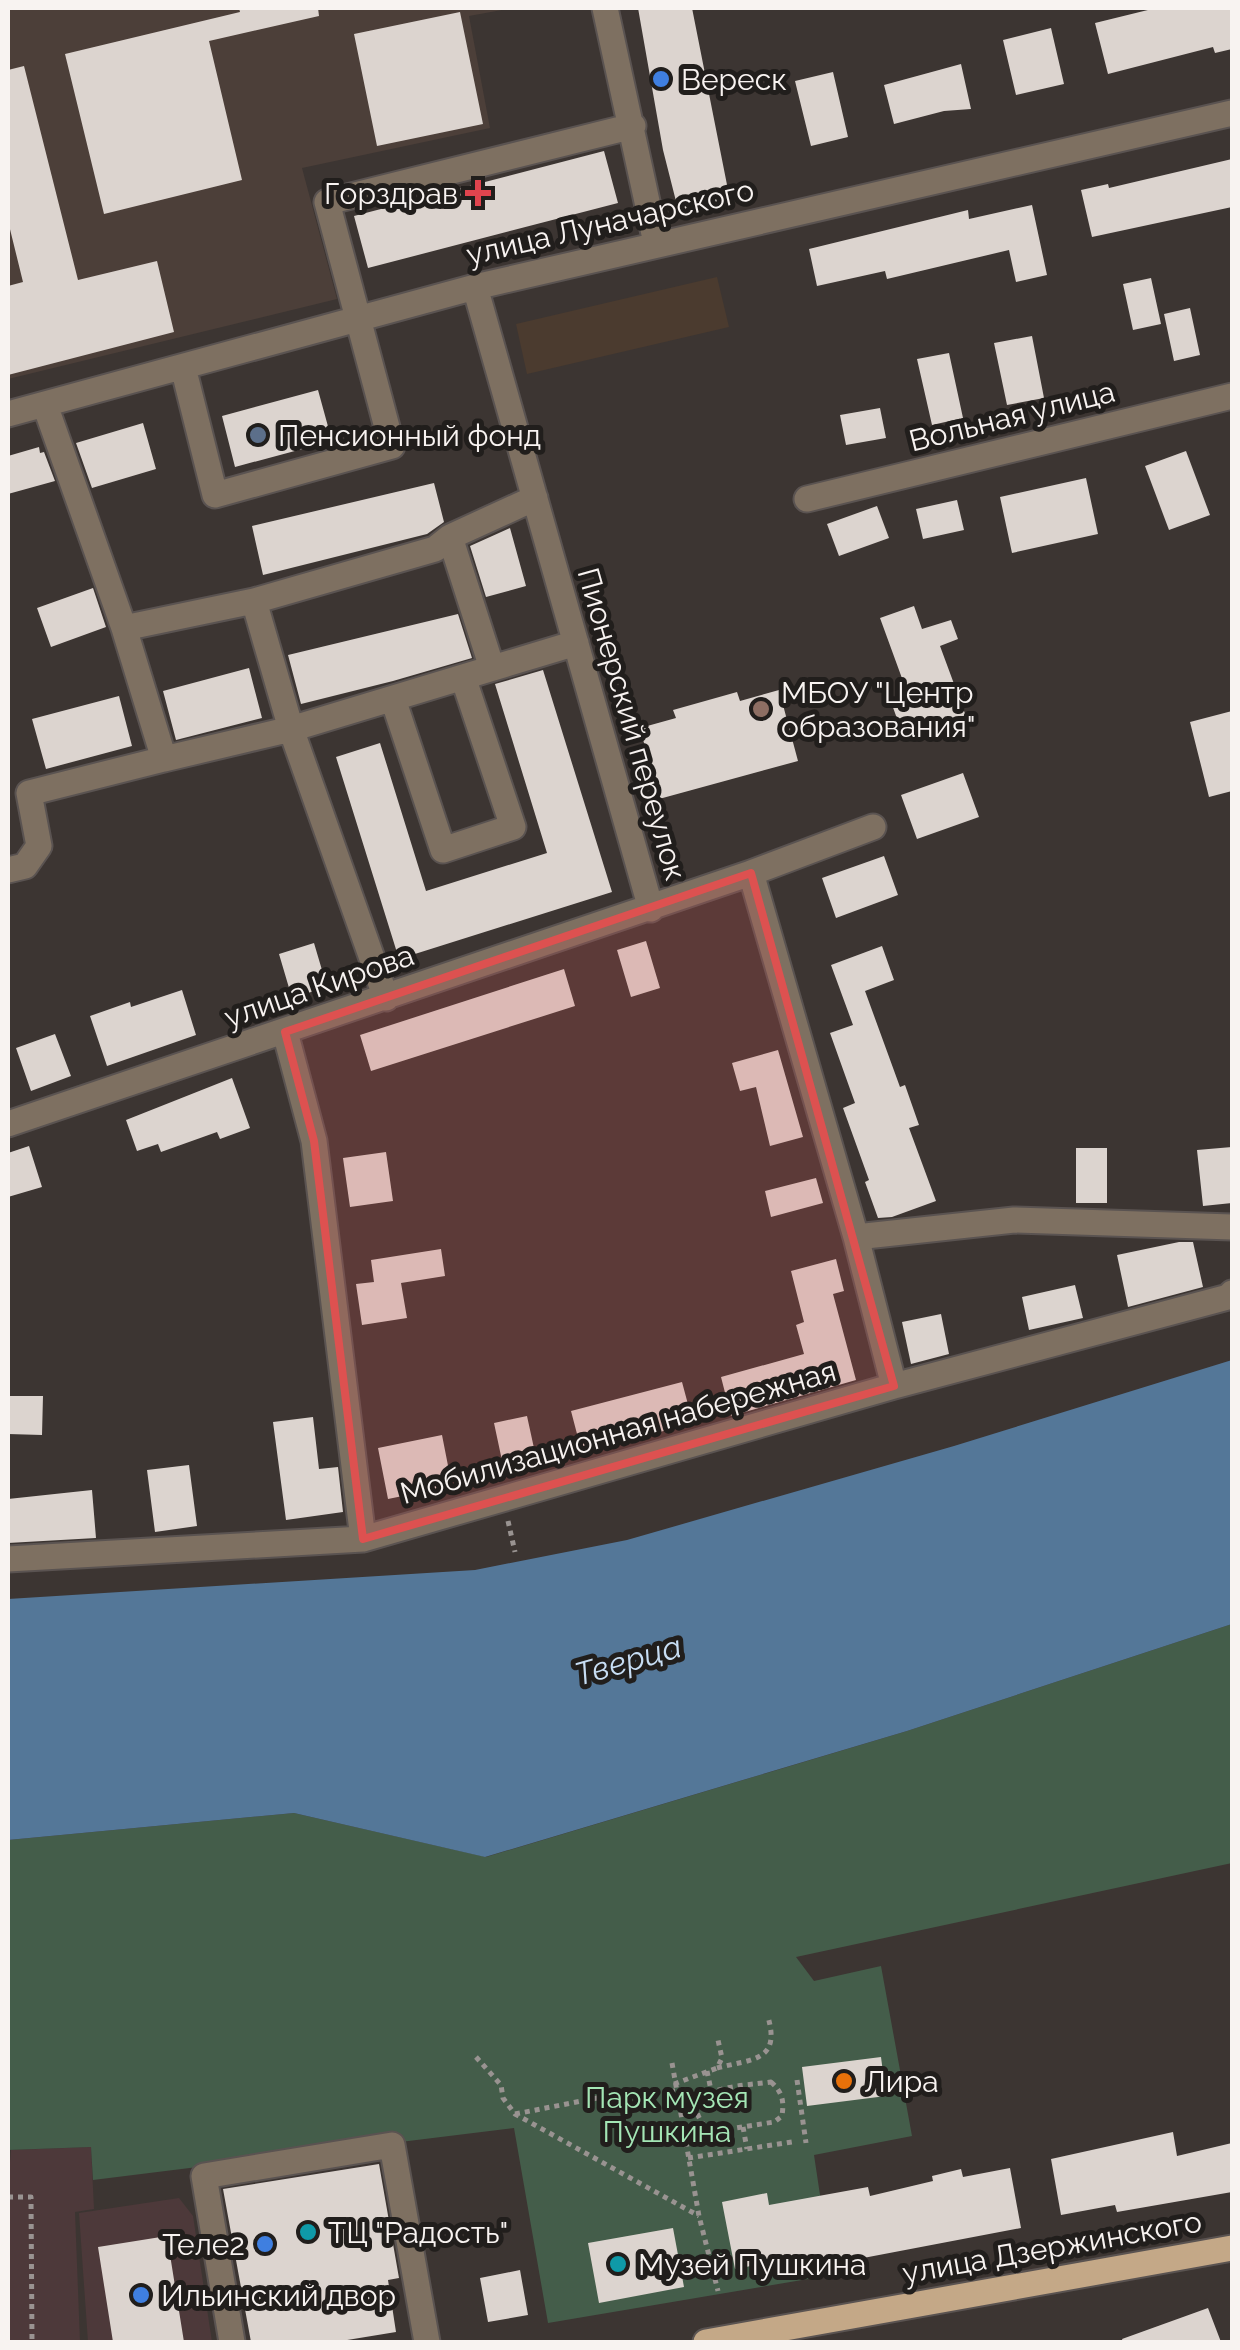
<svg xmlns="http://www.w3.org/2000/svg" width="1240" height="2350" font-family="Raleway,sans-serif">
  <rect width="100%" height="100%" fill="#3c3532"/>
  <!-- commercial -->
  <path fill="#4d393a" d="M 91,2147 L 94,2209 L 75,2212 L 80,2342 L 8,2342 L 8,2185 L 11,2150 Z
    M 179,2198 L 193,2216 L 212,2342 L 88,2342 L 79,2213 Z"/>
  <!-- built -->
  <path fill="#4c3f39" d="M 8,8 L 513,8 L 469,16 L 490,128 L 302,168 L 337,299 L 8,379 Z"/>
  <!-- education -->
  <path fill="#4b3b2f" d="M 717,277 L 729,327 L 527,374 L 516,324 Z"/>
  <!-- green -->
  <path fill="#445d4a" d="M 1232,1624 L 1232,1863 L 796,1957 L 814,1981 L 881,1966 L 912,2136 L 814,2155 L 832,2275 L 548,2323 L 514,2128 L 93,2180 L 91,2147 L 8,2150 L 8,1840 L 294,1813 L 486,1857 L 907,1731 Z"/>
  <!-- water -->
  <path fill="#547798" d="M 1232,1360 L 1232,1624 L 907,1731 L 485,1857 L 294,1813 L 8,1840 L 8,1599 L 475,1570 L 627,1540 L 954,1446 Z"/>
  <!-- building -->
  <path fill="#dcd4cf" d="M 239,8 L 318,8 L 319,16 L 209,41 L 242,180 L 104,214 L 65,54 L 240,12 Z
    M 638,8 L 692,8 L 731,205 L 680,217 L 663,150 Z
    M 1156,8 L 1232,8 L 1232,49 L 1215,53 L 1213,47 L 1108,74 L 1095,23 Z
    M 460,12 L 483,124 L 377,146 L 354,34 Z
    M 1051,28 L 1064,84 L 1016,95 L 1003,40 Z
    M 961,64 L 971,109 L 944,111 L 894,124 L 884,85 Z
    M 24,66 L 78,280 L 157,261 L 174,332 L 8,375 L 8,286 L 23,282 L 8,221 L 8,70 Z
    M 833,72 L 848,137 L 811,146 L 795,81 Z
    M 604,151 L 618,203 L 368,268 L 354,216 Z
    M 1232,159 L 1232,207 L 1092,237 L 1081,190 L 1108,184 L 1109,188 Z
    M 1032,205 L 1047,275 L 1016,282 L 1009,250 L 887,279 L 885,271 L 817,286 L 809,249 L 968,210 L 969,219 Z
    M 1151,278 L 1161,324 L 1133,330 L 1123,284 Z
    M 1190,308 L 1200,355 L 1174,361 L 1164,314 Z
    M 1032,336 L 1044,398 L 1007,405 L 994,343 Z
    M 949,353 L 963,418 L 932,425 L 917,359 Z
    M 318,390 L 332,441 L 235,467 L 222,416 Z
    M 880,408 L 886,438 L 846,445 L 840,415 Z
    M 143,423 L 156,469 L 92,488 L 76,443 Z
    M 39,447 L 40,453 L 44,452 L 55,481 L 8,494 L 8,456 Z
    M 1186,451 L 1210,515 L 1169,530 L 1145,466 Z
    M 1086,478 L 1098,534 L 1012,553 L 1000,497 Z
    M 434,483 L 444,522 L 427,534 L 263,575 L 252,526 Z
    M 957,500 L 964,530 L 923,539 L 916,509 Z
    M 877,506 L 889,538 L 839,556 L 827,524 Z
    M 510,528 L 526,586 L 486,597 L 470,546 Z
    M 93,588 L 106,627 L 51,647 L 37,608 Z
    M 914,606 L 922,629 L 951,620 L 958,639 L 940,646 L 967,719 L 905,741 L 890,699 L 907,692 L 880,618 Z
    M 458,614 L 472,658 L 393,681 L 301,704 L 288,655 Z
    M 249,668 L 262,718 L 176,740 L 163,691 Z
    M 543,670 L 612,892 L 399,959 L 336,757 L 380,743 L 426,891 L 547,853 L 495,684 Z
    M 779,690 L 798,761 L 659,799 L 640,728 L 676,718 L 673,710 L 737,692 L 740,701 Z
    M 119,696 L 132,746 L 46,769 L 32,719 Z
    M 1232,711 L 1232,791 L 1209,797 L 1190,722 Z
    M 963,773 L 979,817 L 917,839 L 901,795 Z
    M 884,856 L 898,895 L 836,918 L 822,878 Z
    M 646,941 L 660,988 L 631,997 L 617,950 Z
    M 314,943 L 327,987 L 292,998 L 279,954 Z
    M 882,946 L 894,980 L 865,991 L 900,1087 L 905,1085 L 919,1125 L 909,1128 L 936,1201 L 892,1217 L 878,1218 L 865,1182 L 869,1180 L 843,1108 L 855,1103 L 830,1033 L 853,1025 L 831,965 Z
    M 564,969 L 575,1006 L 371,1071 L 360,1035 Z
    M 182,990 L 196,1035 L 107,1066 L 90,1016 L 130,1002 L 131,1007 Z
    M 55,1034 L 71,1076 L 31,1091 L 16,1048 Z
    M 778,1050 L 803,1137 L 770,1146 L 756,1087 L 740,1091 L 732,1063 Z
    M 232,1078 L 250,1128 L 220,1139 L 217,1132 L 161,1152 L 158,1144 L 137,1151 L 126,1120 Z
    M 29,1146 L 42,1187 L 8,1197 L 8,1153 Z
    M 1232,1147 L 1232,1203 L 1203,1206 L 1197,1150 Z
    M 1076,1148 L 1107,1148 L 1107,1203 L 1076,1203 Z
    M 386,1152 L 393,1201 L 350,1207 L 343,1158 Z
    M 816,1178 L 823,1203 L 771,1217 L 765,1191 Z
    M 1179,1242 L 1193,1242 L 1203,1287 L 1128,1307 L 1117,1255 Z
    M 441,1249 L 445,1276 L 401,1283 L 407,1318 L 362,1325 L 356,1284 L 374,1282 L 371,1260 Z
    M 836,1259 L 844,1291 L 833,1294 L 856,1380 L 731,1416 L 721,1377 L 804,1354 L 796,1325 L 804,1322 L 791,1271 Z
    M 1075,1285 L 1083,1318 L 1029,1330 L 1022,1297 Z
    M 941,1314 L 949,1354 L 911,1364 L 902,1322 Z
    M 682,1382 L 693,1423 L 582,1453 L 571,1411 Z
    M 8,1396 L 43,1396 L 42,1435 L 8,1434 Z
    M 527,1416 L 537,1462 L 504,1470 L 494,1423 Z
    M 313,1417 L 319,1469 L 338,1467 L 343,1512 L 286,1520 L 273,1422 Z
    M 442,1435 L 452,1486 L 388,1499 L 378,1448 Z
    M 189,1465 L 197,1526 L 155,1532 L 147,1470 Z
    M 92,1490 L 96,1538 L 8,1543 L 8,1499 Z
    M 881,2057 L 886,2096 L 807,2106 L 802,2067 Z
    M 1173,2132 L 1177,2156 L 1232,2143 L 1232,2192 L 1117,2212 L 1115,2205 L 1061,2215 L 1051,2159 Z
    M 379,2164 L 399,2278 L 388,2280 L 396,2332 L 335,2342 L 251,2342 L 223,2189 Z
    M 1010,2168 L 1021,2228 L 837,2263 L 790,2269 L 788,2259 L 735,2269 L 722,2202 L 767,2193 L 769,2205 L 868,2187 L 870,2196 L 933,2181 L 932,2176 L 961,2169 L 963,2177 Z
    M 673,2228 L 684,2287 L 599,2303 L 588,2243 Z
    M 167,2236 L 184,2342 L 113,2342 L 98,2247 Z
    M 520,2270 L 528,2315 L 488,2322 L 480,2278 Z
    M 1208,2308 L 1221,2342 L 1123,2342 L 1122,2339 Z"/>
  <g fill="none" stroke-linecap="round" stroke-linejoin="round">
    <!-- minor casing -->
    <g stroke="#5a5351" stroke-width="29">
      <path id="minor" d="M 605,8 L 656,243
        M 475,287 L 651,909
        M 183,367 L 215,495 L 392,446 L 327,202 L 633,126
        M 45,405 L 124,628 L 254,601 L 291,729 L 164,759 L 124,628
        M 8,414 L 475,287 L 1232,113
        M 807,499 L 1232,396
        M 254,601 L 435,549 L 450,537
        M 492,668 L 450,537 L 535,498
        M 393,699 L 443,850 L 513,827 L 463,677
        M 8,870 L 25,866 L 39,846 L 29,793 L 164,759
        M 751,873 L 873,827
        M 386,998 L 291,729 L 576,643
        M 285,1032 L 314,1141 L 363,1539
        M 8,1124 L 751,873 L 856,1237 L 894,1386
        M 856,1237 L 1014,1220 L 1232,1227
        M 8,1559 L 363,1539 L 894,1386 L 1228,1297 L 1232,1293
        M 232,2342 L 204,2176 L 392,2145 L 427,2342"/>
    </g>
    <!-- major casing -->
    <g stroke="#5a5351" stroke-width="29">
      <path id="major" d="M 706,2342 L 1232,2248"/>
    </g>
    <!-- path -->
    <path stroke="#999391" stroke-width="5" stroke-dasharray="5 5" stroke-linecap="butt" d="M 508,1521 L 515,1552
      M 476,2057 L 501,2085 L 503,2098 L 515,2114 L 699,2216
      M 672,2063 L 699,2216 L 718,2291
      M 717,2068 C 751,2059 781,2062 768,2017
      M 707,2071 L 711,2090
      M 797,2080 L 806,2143
      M 771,2082 C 783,2093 784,2101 782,2116 L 774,2122 L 710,2132 C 666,2087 744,2086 771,2082 Z
      M 674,2084 L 717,2068 L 722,2058 L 718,2040
      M 515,2114 L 628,2092 L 675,2091
      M 743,2127 L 747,2149
      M 688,2158 L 792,2142
      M 8,2197 L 31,2197 L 32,2342"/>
    <!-- minor -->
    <use href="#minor" stroke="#7e7061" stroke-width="25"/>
    <!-- major -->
    <use href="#major" stroke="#c4a887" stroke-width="25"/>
  </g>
  <!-- marked area -->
  <path fill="#dd5150" fill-opacity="0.2" stroke="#dd5150" stroke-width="8" stroke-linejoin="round" d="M 751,873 L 894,1386 L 363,1539 L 314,1141 L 285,1032 Z"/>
  <!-- markers -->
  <g fill="#3f7fe0" stroke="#211e1c" stroke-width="4">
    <circle cx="661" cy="79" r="10"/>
    <circle cx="265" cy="2244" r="10"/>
    <circle cx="141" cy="2295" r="10"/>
  </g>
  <path fill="#e0444e" stroke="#211e1c" stroke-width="4" d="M473 178h10v10h10v10h-10v10h-10v-10h-10v-10h10z"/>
  <circle fill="#5c6f8a" stroke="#211e1c" stroke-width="4" cx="258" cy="435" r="10"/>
  <circle fill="#8d6e63" stroke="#211e1c" stroke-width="4" cx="761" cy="709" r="10"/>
  <circle fill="#e8710a" stroke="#211e1c" stroke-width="4" cx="844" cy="2081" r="10"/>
  <g fill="#0f9aa8" stroke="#211e1c" stroke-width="4">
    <circle cx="308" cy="2232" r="10"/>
    <circle cx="618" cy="2264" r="10"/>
  </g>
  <g text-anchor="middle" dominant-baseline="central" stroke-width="10" stroke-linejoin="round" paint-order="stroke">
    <!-- poi labels -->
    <g font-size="30" fill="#f8f3f1" stroke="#211e1c" text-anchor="start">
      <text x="681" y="79">Вереск</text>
      <text x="458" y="193" text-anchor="end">Горздрав</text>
      <text x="278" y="435">Пенсионный фонд</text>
      <text x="781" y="692">МБОУ "Центр<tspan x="781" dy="34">образования"</tspan></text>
      <text x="864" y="2081">Лира</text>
      <text x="328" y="2232">ТЦ "Радость"</text>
      <text x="245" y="2244" text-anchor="end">Теле2</text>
      <text x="638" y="2264">Музей Пушкина</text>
      <text x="161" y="2295">Ильинский двор</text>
    </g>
    <!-- street labels -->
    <g font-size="30" fill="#f8f3f1" stroke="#211e1c">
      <text transform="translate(610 222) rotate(-13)">улица Луначарского</text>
      <text transform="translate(1012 416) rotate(-14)">Вольная улица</text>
      <text transform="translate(632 724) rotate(74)">Пионерский переулок</text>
      <text transform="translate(319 986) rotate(-19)">улица Кирова</text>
      <text transform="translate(618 1432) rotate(-16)">Мобилизационная набережная</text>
      <text transform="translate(1052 2247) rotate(-10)">улица Дзержинского</text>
    </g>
    <!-- park labels -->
    <g font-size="30" fill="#a4e6b5" stroke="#211e1c">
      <text x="667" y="2097">Парк музея<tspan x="667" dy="34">Пушкина</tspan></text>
    </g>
    <!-- water labels -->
    <g font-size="32" font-style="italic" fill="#c8def4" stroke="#211e1c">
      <text transform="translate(628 1660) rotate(-16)">Тверца</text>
    </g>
  </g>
  <!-- border -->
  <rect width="1240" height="2350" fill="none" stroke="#f8f3f1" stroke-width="20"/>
</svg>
